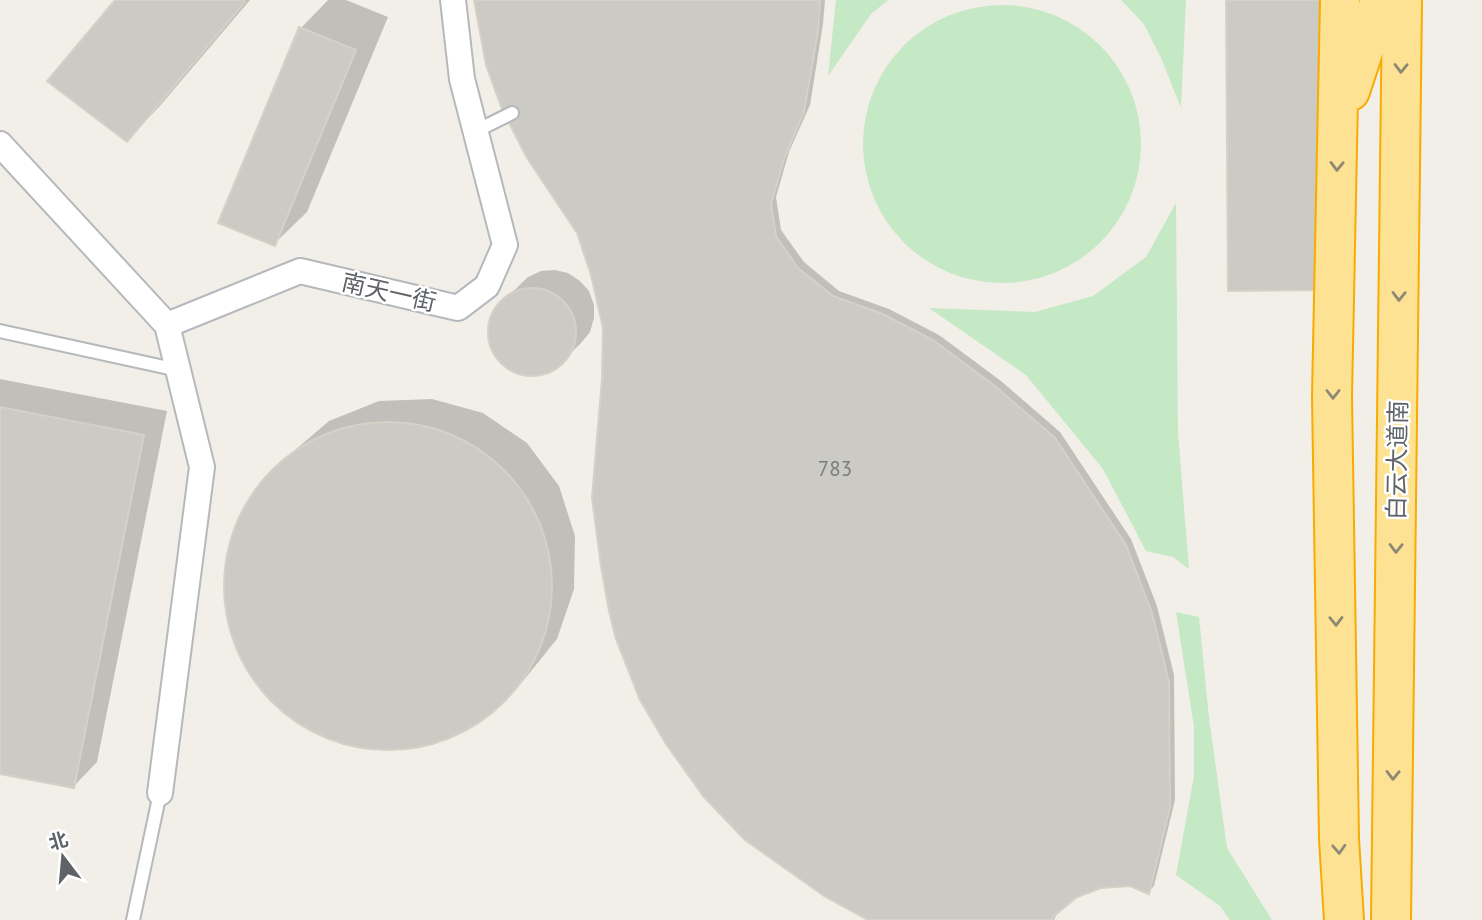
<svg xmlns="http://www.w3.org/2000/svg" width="1482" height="920" font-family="'PT Sans','Noto Sans SC',sans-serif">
  <rect width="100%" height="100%" fill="#f1efe8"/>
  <!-- green -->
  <path fill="#c5e8c5" d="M 836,0 L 888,0 L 871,14 L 828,76 Z
    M 1121,0 L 1186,0 L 1181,108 L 1161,58 L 1144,24 Z
    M863 144a139 139 0 1 1 278 0a139 139 0 1 1-278 0Z
    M 1176,203 L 1178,433 L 1189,569 L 1173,557 L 1146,551 L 1103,469 L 1026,375 L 929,308 L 1035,312 L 1093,296 L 1146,257 Z
    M 1176,612 L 1199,617 L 1209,718 L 1227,848 L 1272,920 L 1230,920 L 1220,906 L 1176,875 L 1194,776 L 1194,727 Z"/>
  <!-- shadow -->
  <path fill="#0003" d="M 117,0 L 250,0 L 159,107 L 127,140 Z
    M 328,0 L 346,0 L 388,17 L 307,212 L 274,244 L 221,222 L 301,28 Z
    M 476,0 L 825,0 L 823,24 L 810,105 L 789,152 L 776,197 L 781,230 L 804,262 L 839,291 L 889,309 L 939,335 L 1001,381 L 1060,432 L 1131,539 L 1157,606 L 1174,675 L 1175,800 L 1154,886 L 1148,892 L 1130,884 L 1100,887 L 1076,895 L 1059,910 L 1054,920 L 873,920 L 605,328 L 592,275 L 579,232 Z
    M 555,270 L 568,273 L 580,281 L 589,291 L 594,305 L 594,318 L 590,332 L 581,343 L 562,362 L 551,370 L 537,374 L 523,374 L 510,368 L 499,359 L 492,347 L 489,333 L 491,319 L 498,306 L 528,277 L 541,271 Z
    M 0,379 L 167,411 L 97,762 L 74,786 L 0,772 Z
    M 432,399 L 483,413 L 527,443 L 559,486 L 575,536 L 574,589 L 557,639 L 523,681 L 499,706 L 453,735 L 400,748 L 345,743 L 296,720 L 256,683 L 232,635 L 224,581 L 235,528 L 263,480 L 288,456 L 329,421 L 379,401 Z"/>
  <!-- building -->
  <path fill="#cccac5" stroke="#d6d1c6" stroke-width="2" d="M 115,0 L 242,0 L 245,2 L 127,142 L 47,81 Z
    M 474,0 L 820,0 L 818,31 L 804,112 L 784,159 L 771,204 L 776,236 L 798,268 L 833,296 L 883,314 L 933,340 L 995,386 L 1055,438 L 1126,545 L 1152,613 L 1169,682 L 1170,807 L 1149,894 L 1130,886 L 1101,888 L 1077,897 L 1054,916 L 1052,920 L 868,920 L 824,896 L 745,840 L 704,797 L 666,744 L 640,700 L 616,639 L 609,611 L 601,566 L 592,498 L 602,379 L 603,328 L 591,275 L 577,233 L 527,158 L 502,109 L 486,65 Z
    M 1226,0 L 1324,0 L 1325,290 L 1228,291 Z
    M 299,27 L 356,50 L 275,246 L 218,223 Z
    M488 332a44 44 0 1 1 88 0a44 44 0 1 1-88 0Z
    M 0,407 L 144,435 L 74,788 L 0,774 Z
    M224 586a164 164 0 1 1 328 0a164 164 0 1 1-328 0Z"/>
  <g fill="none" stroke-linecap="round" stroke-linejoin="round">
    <!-- lane casing -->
    <g stroke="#b5b8bc" stroke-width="16">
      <path id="lane" d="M 476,131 L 512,113
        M 0,331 L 178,370
        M 133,920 L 160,793"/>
    </g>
    <!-- street casing -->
    <g stroke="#b5b8bc" stroke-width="28">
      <path id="street" d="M 0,144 L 167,325 L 202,467 L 160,793
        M 167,325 L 300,271 L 458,308 L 487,286 L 505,245 L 462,79 L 453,0"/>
    </g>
    <!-- highway casing -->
    <g stroke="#f9ab00" stroke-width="42">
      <path id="highway" d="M 1340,0 L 1332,396 L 1339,839 L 1344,920
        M 1350,91 L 1380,0
        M 1391,920 L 1402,0"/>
    </g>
    <!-- lane -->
    <use href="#lane" stroke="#fff" stroke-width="12"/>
    <!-- street -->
    <use href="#street" stroke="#fff" stroke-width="24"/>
    <!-- highway -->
    <use href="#highway" stroke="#fde293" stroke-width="38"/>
  </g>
  <!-- one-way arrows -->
  <defs><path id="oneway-chevron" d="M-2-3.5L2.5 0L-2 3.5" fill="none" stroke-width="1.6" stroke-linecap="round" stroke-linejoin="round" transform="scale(1.75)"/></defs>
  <g stroke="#8e8975">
    <use href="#oneway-chevron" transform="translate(1401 68) rotate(91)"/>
    <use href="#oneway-chevron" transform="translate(1337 166) rotate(91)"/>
    <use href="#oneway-chevron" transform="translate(1399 296) rotate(91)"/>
    <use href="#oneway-chevron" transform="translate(1333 394) rotate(90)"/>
    <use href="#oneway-chevron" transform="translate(1396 548) rotate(91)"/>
    <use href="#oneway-chevron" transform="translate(1336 621) rotate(89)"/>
    <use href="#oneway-chevron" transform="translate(1393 775) rotate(91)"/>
    <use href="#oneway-chevron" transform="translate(1339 849) rotate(87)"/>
  </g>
  <g text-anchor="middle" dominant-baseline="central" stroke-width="5" stroke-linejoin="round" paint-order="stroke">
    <!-- number labels -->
    <g font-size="21" fill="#7a7d7f">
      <text x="835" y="468">783</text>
    </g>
    <!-- street labels -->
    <g font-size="24" fill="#5f6368" stroke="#fff">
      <text transform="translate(389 292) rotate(13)">南天一街</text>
      <text transform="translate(1397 460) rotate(-89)">白云大道南</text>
    </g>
  </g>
  <!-- north arrow -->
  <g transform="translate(63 857) rotate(344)" stroke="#ffffff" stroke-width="5" paint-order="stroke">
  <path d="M0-5L12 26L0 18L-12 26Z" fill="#5f6368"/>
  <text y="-10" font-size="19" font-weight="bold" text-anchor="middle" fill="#5f6368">北</text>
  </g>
</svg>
